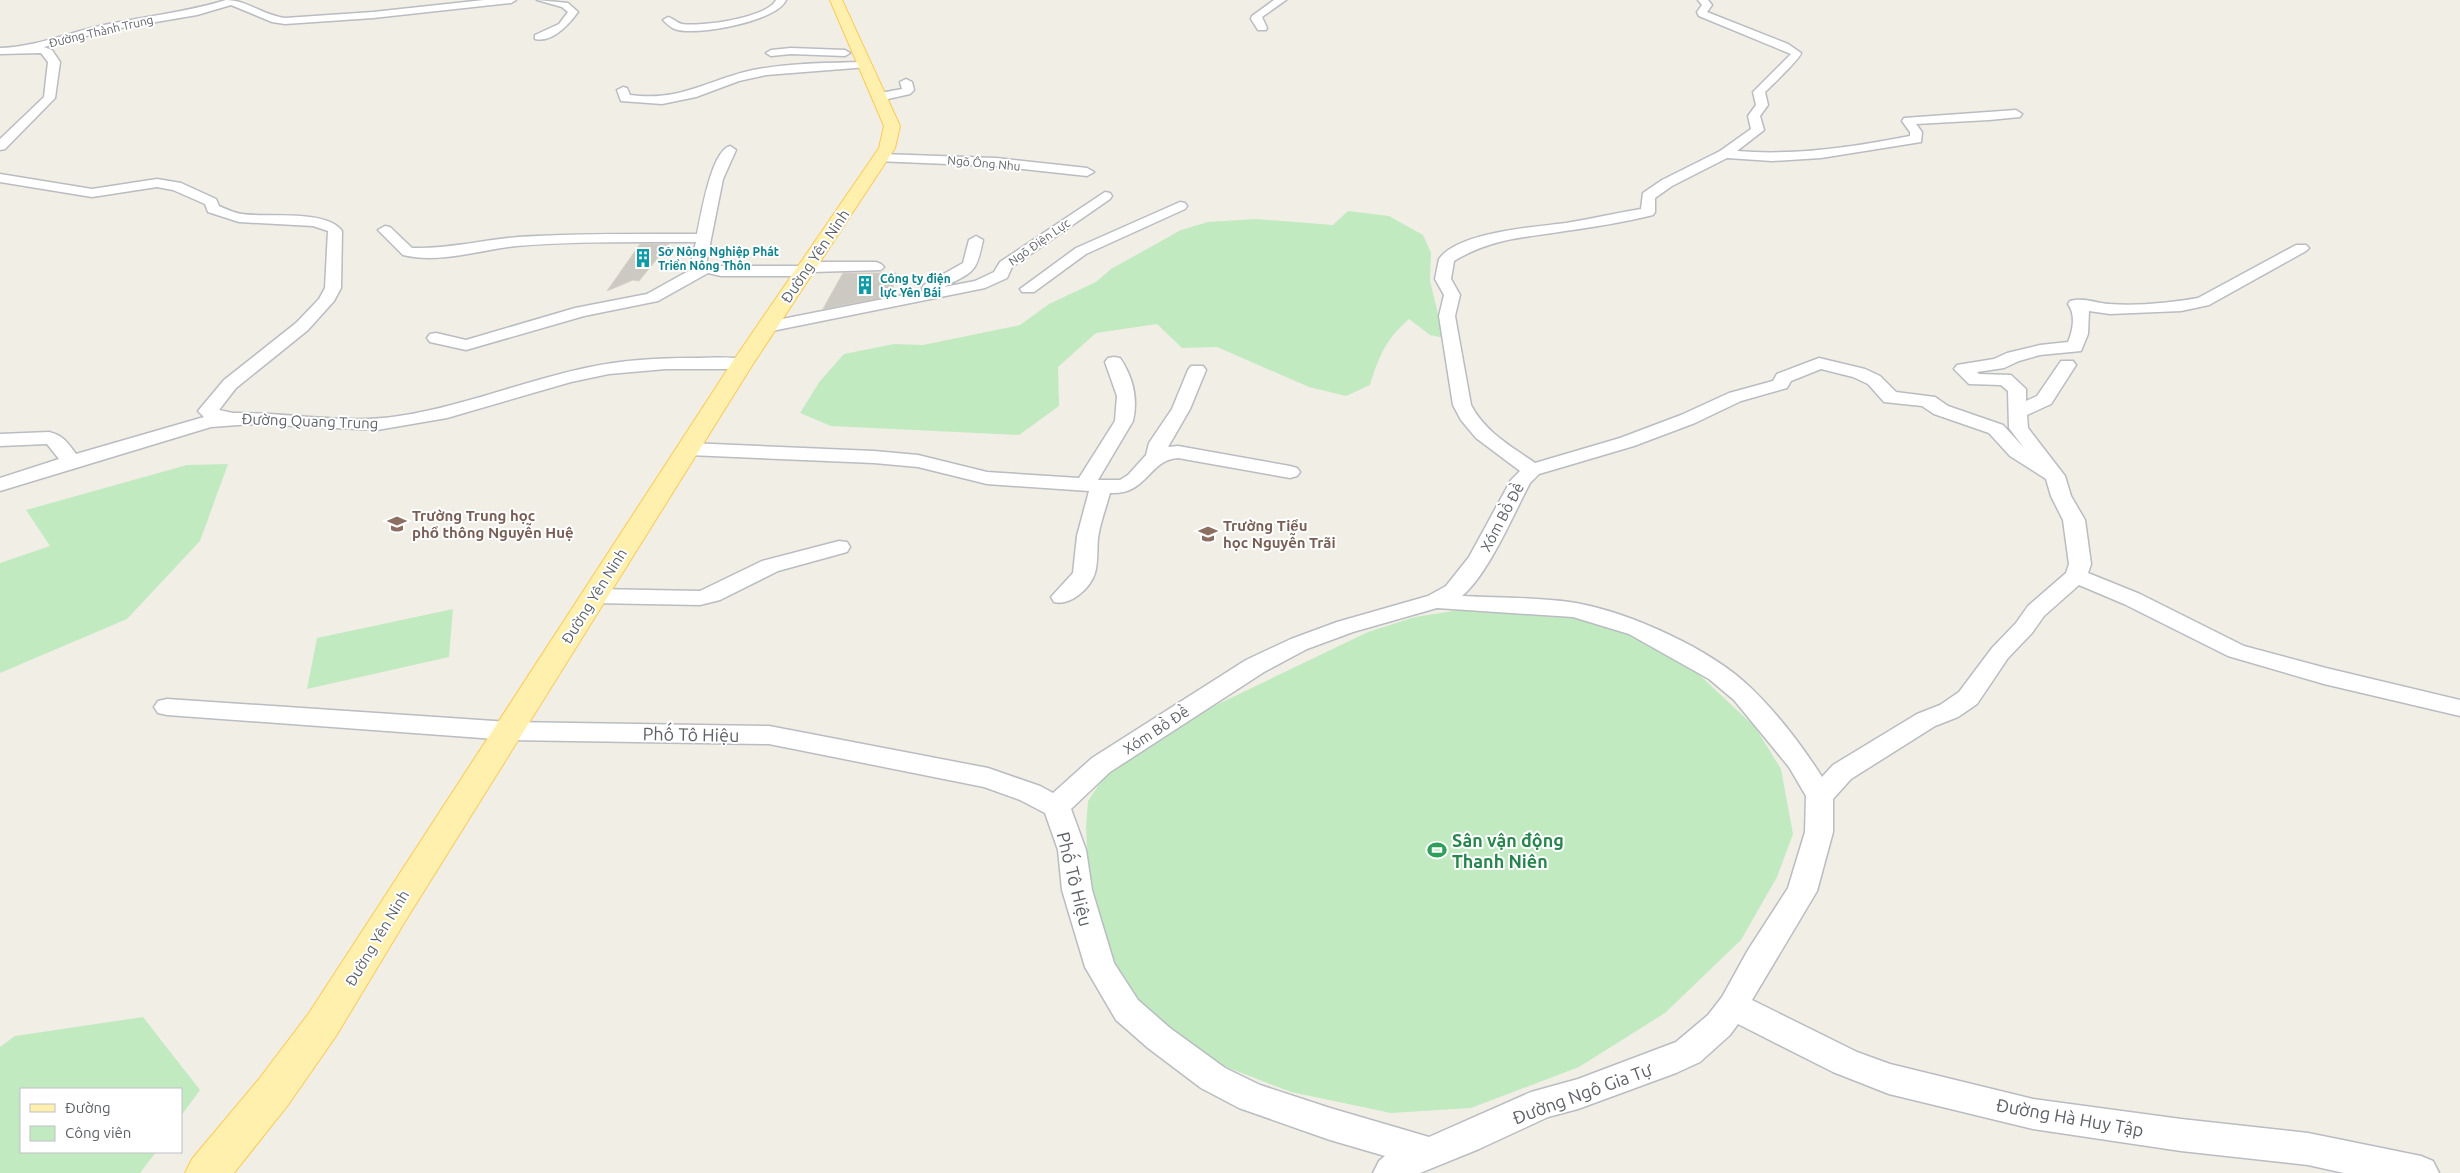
<svg xmlns="http://www.w3.org/2000/svg" width="2460" height="1173" font-family="Ubuntu,sans-serif">
  <rect width="100%" height="100%" fill="#f1eee6"/>
  <!-- green -->
  <path fill="#c2eac1" d="M 1348,211 L 1389,216 L 1423,235 L 1431,253 L 1430,281 L 1444,338 L 1430,335 L 1409,319 C 1386,339 1379,356 1370,385 L 1346,396 L 1309,387 L 1217,347 L 1182,348 L 1157,324 L 1096,333 L 1058,367 L 1059,406 L 1019,435 L 831,426 L 800,413 L 820,381 L 844,354 L 894,344 L 923,345 L 1020,325 L 1049,304 L 1096,282 L 1111,269 L 1181,230 L 1208,222 L 1256,219 L 1333,225 Z
    M 228,464 L 200,541 L 127,619 L 0,673 L 0,563 L 50,546 L 26,510 L 187,465 Z
    M 453,609 L 449,657 L 307,689 L 317,638 Z
    M 1494,609 L 1587,620 L 1647,641 L 1691,667 L 1755,727 L 1781,769 L 1793,834 L 1777,877 L 1741,940 L 1665,1013 L 1579,1067 L 1471,1108 L 1391,1113 L 1291,1092 L 1213,1062 L 1143,1005 L 1114,965 L 1099,923 L 1088,865 L 1086,827 L 1088,801 L 1110,768 L 1151,740 L 1214,706 L 1368,632 L 1415,617 L 1453,611 Z
    M 143,1017 L 200,1090 L 181,1116 L 181,1089 L 21,1089 L 21,1152 L 156,1152 L 140,1173 L 0,1173 L 0,1047 L 15,1036 Z"/>
  <!-- building -->
  <path fill="#ccc9c3" stroke="#d7d0c4" d="M 640,244 L 669,244 L 639,281 L 633,280 L 607,291 Z
    M 843,273 L 896,273 L 891,296 L 823,309 Z"/>
  <g fill="none" stroke-linecap="round" stroke-linejoin="round">
    <!-- minor casing -->
    <g stroke="#b9bcc1" stroke-width="3">
      <path id="minor" d="M 226,0 C 247,0 262,15 285,18 L 373,12 L 484,0 L 516,0 L 511,3 L 373,18 L 285,24 L 272,22 L 231,5 L 197,15 L 109,30 L 44,47 L 52,50 L 60,62 L 55,98 L 5,149 L 0,150 L 0,139 L 44,97 L 48,62 L 41,53 L 0,54 L 0,48 C 37,47 72,31 109,24 C 148,16 187,12 226,0 Z
        M 537,0 L 568,3 L 578,12 C 569,24 553,43 535,39 L 535,35 L 559,24 L 568,12 L 562,7 Z
        M 776,0 L 786,0 C 778,21 695,37 675,29 C 671,28 666,23 663,20 L 668,17 C 673,18 677,23 682,24 C 701,27 767,18 776,0 Z
        M 1274,0 L 1286,0 L 1262,17 L 1267,28 L 1266,30 L 1258,30 L 1251,19 L 1252,16 Z
        M 1698,0 L 1708,0 L 1712,5 L 1707,12 L 1788,44 L 1801,53 C 1801,58 1771,86 1765,92 L 1768,105 L 1760,116 L 1764,130 L 1737,151 C 1795,156 1853,147 1910,136 L 1910,132 L 1902,121 L 1904,118 L 2016,110 L 2022,114 L 2020,117 L 1989,120 L 1916,124 L 1922,132 L 1921,142 L 1821,158 L 1772,161 L 1727,158 L 1672,186 L 1655,198 L 1655,212 L 1653,215 C 1625,222 1594,227 1565,231 C 1523,238 1492,238 1454,261 L 1451,279 L 1460,295 L 1455,316 L 1471,405 C 1485,432 1511,446 1535,463 L 1620,438 L 1681,415 L 1729,393 L 1773,381 L 1777,374 L 1819,358 L 1865,369 L 1880,376 L 1896,392 L 1935,397 L 1948,406 L 2003,425 L 2024,448 L 2009,428 L 2008,391 L 2001,385 L 1969,384 L 1954,369 L 1957,365 L 1994,359 L 2007,353 L 2040,345 L 2068,342 C 2073,330 2076,315 2068,304 L 2070,301 C 2083,297 2096,303 2109,304 C 2137,306 2170,303 2198,298 L 2296,245 L 2306,245 L 2309,248 L 2306,251 L 2209,305 L 2181,311 L 2110,314 L 2089,311 L 2088,334 L 2081,351 L 2040,355 L 2019,361 L 2004,368 L 1977,372 L 1979,374 L 2011,375 L 2026,389 L 2026,401 L 2037,396 L 2061,361 L 2073,361 L 2076,365 L 2051,404 L 2027,415 L 2028,428 L 2065,476 L 2071,496 L 2085,520 L 2091,564 L 2088,573 L 2140,594 L 2244,646 L 2326,668 L 2460,700 L 2460,716 L 2324,684 L 2228,656 L 2124,604 L 2079,585 L 2044,616 L 2032,633 L 2008,658 L 1977,704 L 1958,717 L 1935,726 L 1851,779 L 1833,799 L 1833,832 L 1817,891 L 1752,1000 L 1857,1052 L 1890,1064 L 2033,1099 L 2181,1119 L 2308,1133 L 2421,1156 L 2433,1161 L 2439,1173 L 2344,1173 L 2308,1165 L 2181,1151 L 2033,1129 L 1889,1094 L 1833,1072 L 1738,1024 L 1730,1035 L 1700,1062 L 1676,1073 L 1578,1109 L 1548,1117 L 1479,1149 L 1420,1173 L 1373,1173 L 1379,1161 L 1385,1156 L 1330,1140 L 1239,1108 L 1201,1088 L 1148,1048 L 1116,1020 L 1085,967 L 1062,890 L 1058,850 L 1045,813 L 1020,800 L 984,787 L 769,744 L 509,740 L 167,715 L 158,713 L 154,707 L 158,701 L 167,699 L 509,722 L 769,726 L 988,768 L 1040,786 L 1053,793 L 1092,758 L 1246,660 L 1291,639 L 1337,622 L 1428,596 L 1446,586 L 1469,557 L 1511,480 L 1520,471 L 1476,438 L 1461,420 L 1453,405 L 1439,316 L 1444,295 L 1435,279 L 1439,259 C 1458,232 1535,227 1566,223 C 1591,219 1616,213 1641,209 L 1643,193 L 1662,180 L 1720,151 L 1751,129 L 1748,116 L 1756,105 L 1753,92 L 1791,54 L 1699,16 L 1697,12 L 1702,5 ZM 1821,369 L 1853,377 L 1868,384 L 1884,402 L 1922,406 L 1934,414 L 1989,433 L 2010,456 L 2046,479 L 2051,496 L 2063,520 L 2069,564 L 2066,573 L 2028,606 L 2016,623 L 1992,648 L 1959,692 L 1940,705 L 1917,714 L 1833,765 L 1822,777 C 1803,747 1777,713 1751,688 C 1711,649 1631,613 1576,603 C 1540,597 1499,598 1462,596 C 1489,573 1513,515 1530,483 L 1539,474 L 1634,446 L 1695,423 L 1741,401 L 1787,388 L 1791,381 ZM 1437,608 L 1573,617 L 1629,634 L 1709,679 L 1734,700 L 1789,767 L 1806,796 L 1805,832 L 1788,888 L 1748,950 L 1722,997 L 1708,1015 L 1676,1042 L 1578,1079 L 1531,1092 L 1429,1137 L 1330,1108 L 1260,1085 L 1225,1068 L 1170,1028 L 1138,1000 L 1114,963 L 1092,890 L 1086,850 L 1071,809 L 1110,772 L 1264,672 L 1307,649 L 1353,632 Z
        M 791,48 L 845,50 L 850,53 L 845,56 L 791,54 L 771,56 L 766,53 L 771,50 Z
        M 864,62 L 870,65 L 868,67 L 766,75 L 739,81 L 696,97 L 662,104 L 621,101 L 617,90 L 623,87 L 627,88 L 630,95 C 680,102 707,80 753,70 C 789,63 827,63 864,62 Z
        M 906,79 L 912,82 L 914,90 L 910,94 L 879,101 L 873,97 L 875,94 L 902,89 L 900,82 Z
        M 730,146 L 736,150 L 723,179 L 706,264 L 721,266 L 801,266 L 808,262 L 876,262 L 881,264 L 884,267 L 881,270 L 812,272 L 805,276 L 721,276 L 708,273 L 658,301 L 584,316 L 466,350 L 430,342 L 427,338 L 430,334 L 436,333 L 466,340 L 575,308 L 647,294 L 692,269 L 690,267 L 696,242 C 636,242 576,241 516,246 C 480,250 439,264 403,255 L 378,230 L 385,226 L 390,227 L 412,248 C 448,249 482,240 518,237 C 578,233 638,234 697,234 C 701,216 711,151 730,146 Z
        M 881,154 L 996,158 L 1087,168 L 1094,172 L 1087,176 L 996,166 L 876,161 L 874,158 Z
        M 0,174 L 92,189 L 157,179 L 181,183 L 216,199 L 219,206 C 226,209 234,213 242,214 C 266,218 327,209 342,231 L 341,288 L 334,301 L 308,330 L 236,388 L 219,410 L 233,413 C 288,412 344,425 399,416 C 464,406 526,380 590,367 C 623,360 657,358 692,358 C 710,358 731,356 748,360 L 751,364 L 748,368 L 742,369 L 666,369 L 609,374 L 571,382 L 447,418 L 377,430 L 252,424 L 211,427 L 0,491 L 0,478 L 59,459 L 47,444 L 0,446 L 0,434 L 49,432 C 64,436 67,442 76,454 L 204,417 L 198,411 L 224,380 L 296,323 L 319,299 L 325,288 L 328,231 L 313,226 L 239,222 L 208,212 L 205,204 L 173,190 L 157,187 L 92,197 L 0,182 Z
        M 1105,192 L 1110,193 L 1112,196 L 1110,199 L 1012,267 L 1007,278 L 985,288 L 767,332 L 761,331 L 759,327 L 761,323 L 767,322 L 924,291 L 922,288 L 924,285 L 963,263 L 969,240 L 976,236 L 983,240 C 976,274 974,271 944,287 L 975,281 L 994,272 L 1000,262 Z
        M 1180,202 L 1185,203 L 1187,206 L 1185,209 L 1086,254 L 1034,292 L 1022,292 L 1020,289 L 1076,248 Z
        M 1114,357 L 1120,358 C 1133,377 1138,399 1133,421 L 1098,480 L 1120,480 L 1128,475 L 1146,455 L 1149,443 L 1172,409 L 1188,370 L 1191,366 L 1203,366 L 1206,370 L 1190,409 L 1168,447 L 1178,446 L 1290,466 L 1297,468 L 1300,472 L 1297,476 L 1290,478 L 1178,458 C 1148,460 1148,495 1110,493 C 1106,508 1100,523 1098,538 C 1097,549 1098,563 1095,573 C 1090,589 1070,606 1054,602 L 1051,597 L 1073,573 L 1077,536 L 1089,491 L 987,484 L 918,467 L 874,463 L 689,455 L 682,453 L 679,449 L 682,445 L 689,443 L 874,451 L 918,455 L 987,472 L 1079,478 L 1115,421 L 1117,396 L 1105,362 L 1108,358 Z
        M 839,541 L 847,542 L 850,547 L 847,552 L 778,571 L 720,600 L 700,605 L 594,603 L 586,601 L 583,596 L 586,591 L 594,589 L 700,591 L 762,561 Z"/>
    </g>
    <!-- major casing -->
    <g stroke="#fdca54" stroke-width="2">
      <path id="major" d="M 830,0 L 842,0 L 900,126 L 895,148 L 753,364 L 409,915 L 336,1036 L 288,1105 L 234,1173 L 185,1173 L 192,1159 L 259,1079 L 309,1013 L 731,364 L 879,148 L 884,126 Z"/>
    </g>
    <!-- minor -->
    <use href="#minor" fill="#fff" fill-rule="evenodd"/>
    <!-- major -->
    <use href="#major" fill="#fff0ad" fill-rule="evenodd"/>
  </g>
  <!-- icons -->
  <defs>
    <g id="building-bare" transform="scale(1.5)"><path d="M-4-6H4V6H1V3H-1V6H-4ZM-2.5-4.3h1.7v1.8h-1.7ZM.8-4.3h1.7v1.8H.8ZM-2.5-1h1.7V.8h-1.7ZM.8-1h1.7V.8H.8Z" fill="#0f9aa8" stroke="#fff" stroke-width="2.5" paint-order="stroke"/></g>
    <g id="school-bare" transform="scale(1.5)"><path d="M0-5L7-2L0 1L-7-2ZM-4 1L0 2.5L4 1V4Q0 6-4 4Z" fill="#8d6e63" stroke="#fff" stroke-width="2.5" paint-order="stroke"/></g>
    <g id="stadium-bare" transform="scale(1.5)"><path d="M0-5a6.5 5 0 1 0 0 10a6.5 5 0 1 0 0-10ZM-3.5-1.8h7v3.6h-7Z" fill="#2e9e5b" stroke="#fff" stroke-width="2.5" paint-order="stroke"/></g>
  </defs>
  <g fill-rule="evenodd">
    <use href="#building-bare" x="643" y="258"/>
    <use href="#building-bare" x="865" y="285"/>
    <use href="#school-bare" x="397" y="524"/>
    <use href="#school-bare" x="1208" y="534"/>
    <use href="#stadium-bare" x="1437" y="850"/>
  </g>
  <g text-anchor="middle" dominant-baseline="central" stroke-width="4" stroke-linejoin="round" paint-order="stroke">
    <!-- far-street labels -->
    <g font-size="12" fill="#5e6268" stroke="#fff">
      <text transform="translate(101 31) rotate(-13)">Đường Thành Trung</text>
      <text transform="translate(984 163) rotate(5)">Ngõ Ông Nhu</text>
      <text transform="translate(1039 242) rotate(-35)">Ngõ Điện Lực</text>
    </g>
    <!-- far-culture labels -->
    <g font-size="12" font-weight="bold" fill="#0d838f" stroke="#fff" text-anchor="start">
      <text x="658" y="251">Sở Nông Nghiệp Phát<tspan x="658" dy="14">Triển Nông Thôn</tspan></text>
      <text x="880" y="278">Công ty điện<tspan x="880" dy="14">lực Yên Bái</tspan></text>
    </g>
    <!-- street labels -->
    <g font-size="15" fill="#5e6268" stroke="#fff">
      <text transform="translate(815 256) rotate(-56)">Đường Yên Ninh</text>
      <text transform="translate(310 421) rotate(2)">Đường Quang Trung</text>
      <text transform="translate(1502 517) rotate(-62)">Xóm Bồ Đề</text>
      <text transform="translate(594 596) rotate(-58)">Đường Yên Ninh</text>
      <text transform="translate(1156 730) rotate(-33)">Xóm Bồ Đề</text>
      <text transform="translate(377 938) rotate(-59)">Đường Yên Ninh</text>
    </g>
    <!-- education labels -->
    <g font-size="15" font-weight="bold" fill="#785e54" stroke="#fff" text-anchor="start">
      <text x="412" y="515">Trường Trung học<tspan x="412" dy="17">phổ thông Nguyễn Huệ</tspan></text>
      <text x="1223" y="525">Trường Tiểu<tspan x="1223" dy="17">học Nguyễn Trãi</tspan></text>
    </g>
    <!-- near-street labels -->
    <g font-size="18" fill="#5e6268" stroke="#fff">
      <text transform="translate(691 734) rotate(1)">Phố Tô Hiệu</text>
      <text transform="translate(1075 879) rotate(76)">Phố Tô Hiệu</text>
      <text transform="translate(1582 1093) rotate(-20)">Đường Ngô Gia Tự</text>
      <text transform="translate(2070 1117) rotate(10)">Đường Hà Huy Tập</text>
    </g>
    <!-- near-leisure labels -->
    <g font-size="18" font-weight="bold" fill="#27864d" stroke="#fff" text-anchor="start">
      <text x="1452" y="840">Sân vận động<tspan x="1452" dy="21">Thanh Niên</tspan></text>
    </g>
  </g>
  <!-- legend -->
  <rect x="20" y="1088" width="162" height="65" fill="#ffffff" stroke="#bfc0c3"/>
  <rect x="30" y="1104" width="25" height="8" fill="#fff0ad" stroke="#bfc0c3"/>
  <text x="65" y="1113" font-size="15" fill="#5e6268">Đường</text>
  <rect x="30" y="1126" width="25" height="15" fill="#c2eac1" stroke="#bfc0c3"/>
  <text x="65" y="1138" font-size="15" fill="#5e6268">Công viên</text>
</svg>
